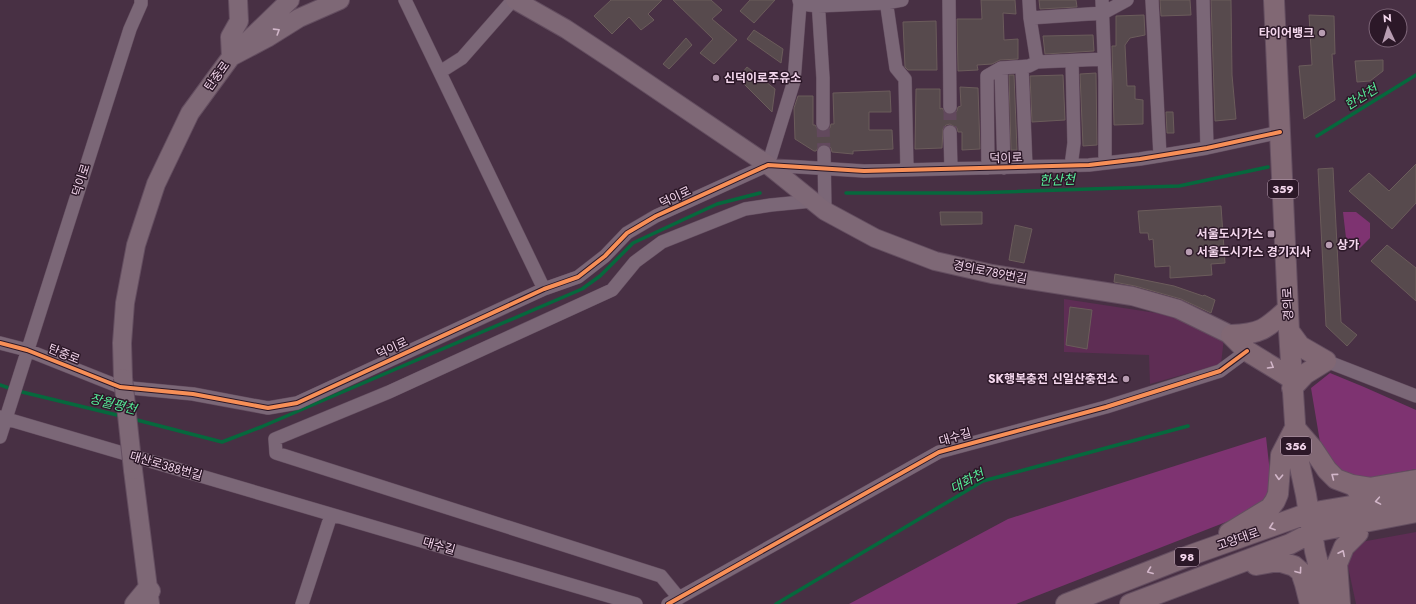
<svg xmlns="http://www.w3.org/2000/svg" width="1416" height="604" font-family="Jost,'Noto Sans KR',sans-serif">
  <rect width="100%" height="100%" fill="#483044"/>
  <!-- built -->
  <path fill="#5e2d54" d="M 1064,299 L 1176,316 L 1224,338 L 1221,364 L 1150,384 L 1149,355 L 1064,352 Z
    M 1416,532 L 1416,604 L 1356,604 L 1347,562 L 1361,542 Z"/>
  <!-- green -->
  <path fill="#7e3371" d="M 1343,212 L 1356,212 L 1370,223 L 1370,238 L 1358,250 L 1346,238 Z
    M 1330,373 L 1364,387 L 1416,410 L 1416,469 L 1363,479 L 1339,471 L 1321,448 L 1311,388 Z
    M 1266,437 L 1271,482 L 1267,494 L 1260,505 L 1244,515 L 1016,604 L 849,604 L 1008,519 Z"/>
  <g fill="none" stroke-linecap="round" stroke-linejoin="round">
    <!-- stream -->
    <path stroke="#06683d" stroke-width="3.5" d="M 1317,136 L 1416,75
      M 846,193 L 973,193 L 1179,186 L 1268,167
      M 0,385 L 12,389
      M 18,391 L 121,416
      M 133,419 L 222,442 L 261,427 L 582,289 L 600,276 L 633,243 L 717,204 L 760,193
      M 776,604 L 983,481 L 1188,426"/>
  </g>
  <!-- building -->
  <path fill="#574a4d" stroke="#6b5c5b" d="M 611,0 L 662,0 L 648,14 L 654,20 L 641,30 L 629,17 L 612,34 L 594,16 Z
    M 673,0 L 711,0 L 722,10 L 712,19 L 737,40 L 714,64 L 700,53 L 713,39 Z
    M 750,0 L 775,0 L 754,23 L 740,11 Z
    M 981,0 L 1015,0 L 1016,14 L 1003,13 L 1004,40 L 1018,39 L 1018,59 L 1000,60 L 992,64 L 977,65 L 978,70 L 958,71 L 957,19 L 982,19 Z
    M 1039,0 L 1076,0 L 1077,7 L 1040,9 Z
    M 1160,0 L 1190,0 L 1191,15 L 1161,16 Z
    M 1211,0 L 1231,0 L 1232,75 L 1236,119 L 1215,121 Z
    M 1144,15 L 1145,35 L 1130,38 L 1125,45 L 1127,86 L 1135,86 L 1135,99 L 1143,100 L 1143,124 L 1114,125 L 1112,46 L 1116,46 L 1116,16 Z
    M 1309,15 L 1334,16 L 1335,54 L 1332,54 L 1335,100 L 1304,119 L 1299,66 L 1312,65 Z
    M 936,21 L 937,70 L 908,70 L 905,67 L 903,22 Z
    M 754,30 L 783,49 L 781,63 L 747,39 Z
    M 1093,35 L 1094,51 L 1045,54 L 1043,36 Z
    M 686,38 L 692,45 L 669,69 L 663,64 Z
    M 1383,60 L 1383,71 L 1370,81 L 1357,82 L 1355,61 Z
    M 747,67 L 775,89 L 772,112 L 738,78 Z
    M 1096,73 L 1097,145 L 1083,146 L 1080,74 Z
    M 1009,75 L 1014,75 L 1017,150 L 1011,150 Z
    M 1063,75 L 1065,120 L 1032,122 L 1030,76 Z
    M 960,87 L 978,88 L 980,149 L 962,150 L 962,132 L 958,132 L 957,128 L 950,124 L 946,125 L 943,129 L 942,148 L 915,149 L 916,89 L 940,89 L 940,109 L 942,108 L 946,114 L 950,115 L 954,114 L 957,111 L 958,107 L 961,106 Z
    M 890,91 L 891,112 L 869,112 L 869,130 L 892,130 L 893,149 L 853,151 L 853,154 L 832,152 L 831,148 L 828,145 L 823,144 L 820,145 L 816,151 L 814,151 L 795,139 L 794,108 L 798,96 L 813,96 L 813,125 L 815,125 L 819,131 L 823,132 L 830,128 L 831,124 L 834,124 L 833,93 Z
    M 1166,112 L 1173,112 L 1174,133 L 1167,133 Z
    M 1416,164 L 1416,203 L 1392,229 L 1349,191 L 1369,173 L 1389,191 Z
    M 1333,168 L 1341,322 L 1357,335 L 1347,346 L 1326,326 L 1318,169 Z
    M 1221,206 L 1225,263 L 1211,264 L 1212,275 L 1170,278 L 1170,266 L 1155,267 L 1153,239 L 1149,240 L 1148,233 L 1140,233 L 1138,211 Z
    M 940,212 L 982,212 L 982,224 L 941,225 Z
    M 1015,225 L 1032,229 L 1024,263 L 1009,260 Z
    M 1387,245 L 1416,268 L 1416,301 L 1371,261 Z
    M 1115,274 L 1174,286 L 1203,296 L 1204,295 L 1215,300 L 1211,313 L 1181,299 L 1135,286 L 1114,282 Z
    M 1070,307 L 1092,310 L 1087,349 L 1066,345 Z"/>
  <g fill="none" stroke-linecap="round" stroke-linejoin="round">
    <!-- street-tunnel -->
    <path stroke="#62495d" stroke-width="13" stroke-dasharray="13 6" stroke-linecap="butt" d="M 950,107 L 950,132
      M 823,124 L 824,152"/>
    <!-- street casing -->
    <g stroke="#644e60" stroke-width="14">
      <path id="street" d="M 405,0 L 544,289
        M 818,0 L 823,78 L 823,124
        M 886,0 L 896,68 L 905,79 L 907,170
        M 949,0 L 950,107
        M 1029,0 L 1030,18 L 1037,62
        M 1102,0 L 1105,80 L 1105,163
        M 1152,0 L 1160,156
        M 1203,0 L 1207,148
        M 809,5 L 818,6 L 886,3 L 902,0
        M 1030,18 L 1103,13 L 1127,0
        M 1022,67 L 1026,167
        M 1001,68 L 1004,168
        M 440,72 L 462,58 L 513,0
        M 950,132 L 951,169
        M 824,152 L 825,211
        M 768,165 L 794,81 L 800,4 L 799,0
        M 1071,166 L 1074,143 L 1072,61
        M 988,168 L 987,76 L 1001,68 L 1029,66 L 1037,62 L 1104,59
        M 0,343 L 27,350 L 120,387 L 193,394 L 268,408 L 297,403 L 544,289 L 578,277 L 605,256 L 627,233 L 656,216 L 768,165 L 864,171 L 1089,165 L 1140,159 L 1207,148 L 1280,132
        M 1326,361 L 1416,396
        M 0,417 L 636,604
        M 0,437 L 130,29 L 141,4 L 141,0
        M 679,598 L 661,576 L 276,453 L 275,439 L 389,392 L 612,290 L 635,262 L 662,242 L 745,209 L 771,205 L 812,201
        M 302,604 L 331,515
        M 668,604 L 939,452 L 1106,407 L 1220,371 L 1247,351"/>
    </g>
    <!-- secondary casing -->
    <g stroke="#644e60" stroke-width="20">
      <path id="secondary" d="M 238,0 L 239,21 L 230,37 L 231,57 L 267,38 L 299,18 L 340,0
        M 515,0 L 566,29 L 616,62 L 768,165 L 825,211 L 875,238 L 935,261 L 992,274 L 1132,296 L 1178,309 L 1231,335
        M 123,378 L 122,343 L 125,303 L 136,245 L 156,184 L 190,113 L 231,57 L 290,0
        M 133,470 L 150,604
        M 134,604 L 148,587 L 151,591"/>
    </g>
    <!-- primary casing -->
    <g stroke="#644e60" stroke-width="22">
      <path id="primary" d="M 1274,0 L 1289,331 L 1297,453 L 1306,495 L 1315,551 L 1328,604
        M 1289,331 L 1300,346 L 1326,361
        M 1231,335 L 1247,351 L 1291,378
        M 1231,335 C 1261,334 1266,329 1288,309
        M 1292,388 L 1305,374 L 1326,361
        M 1357,490 L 1416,480
        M 1229,533 L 1270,508 L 1275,501 L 1278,494 L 1281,455 L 1295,428 L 1313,449 L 1327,470 L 1336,479 L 1352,485 L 1371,488
        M 1256,565 L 1278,561 L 1294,566 L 1301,572 L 1305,584 L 1310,604
        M 1066,604 L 1191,555 L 1309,513 L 1416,495
        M 1130,604 L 1290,544 L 1313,532 L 1416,512
        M 1340,604 L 1337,564 L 1344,547 L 1358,533"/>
    </g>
    <!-- street -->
    <use href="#street" stroke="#7b6777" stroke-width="13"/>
    <!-- secondary -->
    <use href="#secondary" stroke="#7e6876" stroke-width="18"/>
    <!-- primary -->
    <use href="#primary" stroke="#816874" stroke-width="20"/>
    <!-- secondary-bridge casing -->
    <g stroke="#644e60" stroke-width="20" stroke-linecap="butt">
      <path id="secondary-bridge" d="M 123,378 L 133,470"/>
    </g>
    <!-- secondary-bridge -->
    <use href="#secondary-bridge" stroke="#7e6876" stroke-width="18"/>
    <!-- cycleway casing -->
    <g stroke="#2c1828" stroke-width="6">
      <path id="cycleway" d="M 0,343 L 27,350 L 120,387 L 193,394 L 268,408 L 297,403 L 544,289 L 578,277 L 605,256 L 627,233 L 656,216 L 768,165 L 864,171 L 1089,165 L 1140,159 L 1207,148 L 1280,132
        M 668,604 L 939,452 L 1106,407 L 1220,371 L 1247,351"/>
    </g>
    <!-- cycleway -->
    <use href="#cycleway" stroke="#f78f57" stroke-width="4"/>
  </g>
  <!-- one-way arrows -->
  <defs><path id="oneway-chevron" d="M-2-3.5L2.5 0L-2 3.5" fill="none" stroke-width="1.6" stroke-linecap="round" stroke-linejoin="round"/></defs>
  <use stroke="#d1b6c9" href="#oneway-chevron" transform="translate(277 31) rotate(-32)"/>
  <g stroke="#d2b6c9">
    <use href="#oneway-chevron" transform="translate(1271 366) rotate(31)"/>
    <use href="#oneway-chevron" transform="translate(1334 476) rotate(-143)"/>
    <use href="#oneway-chevron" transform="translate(1279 477) rotate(93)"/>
    <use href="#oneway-chevron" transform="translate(1378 501) rotate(170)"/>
    <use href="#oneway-chevron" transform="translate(1272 527) rotate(161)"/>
    <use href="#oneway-chevron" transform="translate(1342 553) rotate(-64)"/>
    <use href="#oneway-chevron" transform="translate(1150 571) rotate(159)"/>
    <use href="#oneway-chevron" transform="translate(1299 571) rotate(54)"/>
  </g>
  <!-- markers -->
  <g fill="#b89db2" stroke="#2c1828" stroke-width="1.5">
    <circle cx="1322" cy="33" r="4"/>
    <circle cx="716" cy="78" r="4"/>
    <rect x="1267" y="230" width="8" height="8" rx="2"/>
    <circle cx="1329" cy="245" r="4"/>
    <circle cx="1189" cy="252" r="4"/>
    <circle cx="1126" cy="379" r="4"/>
  </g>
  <g text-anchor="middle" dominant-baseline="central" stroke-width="3" stroke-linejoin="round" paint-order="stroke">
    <!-- shield labels -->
    <g fill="#2c1828" stroke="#b89eb2" stroke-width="1">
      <rect x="1268" y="180" width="30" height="18" rx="3"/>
      <rect x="1281" y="437" width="30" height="18" rx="3"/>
      <rect x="1175" y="548" width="24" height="18" rx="3"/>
    </g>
    <g font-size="11" font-weight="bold" fill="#f4d7ed">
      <text x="1283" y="189">359</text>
      <text x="1296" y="446">356</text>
      <text x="1187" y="557">98</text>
    </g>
    <!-- poi labels -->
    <g font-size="12" font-weight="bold" fill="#f4d7ed" stroke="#2c1828" text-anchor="end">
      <text x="1314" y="33">타이어뱅크</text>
      <text x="724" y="78" text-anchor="start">신덕이로주유소</text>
      <text x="1263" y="234">서울도시가스</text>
      <text x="1337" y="245" text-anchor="start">상가</text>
      <text x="1197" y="252" text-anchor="start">서울도시가스 경기지사</text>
      <text x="1118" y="379">SK행복충전 신일산충전소</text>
    </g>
    <!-- street labels -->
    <g font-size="12" fill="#f4d7ed" stroke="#2c1828">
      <text transform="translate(217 76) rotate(-54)">탄중로</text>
      <text transform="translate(1006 158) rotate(-2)">덕이로</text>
      <text transform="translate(81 180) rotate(-72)">덕이로</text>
      <text transform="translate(675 197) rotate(-25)">덕이로</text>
      <text transform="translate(990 272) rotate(11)">경의로789번길</text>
      <text transform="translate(1288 304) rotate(-93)">경의로</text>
      <text transform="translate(392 348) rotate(-25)">덕이로</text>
      <text transform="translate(64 354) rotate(22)">탄중로</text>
      <text transform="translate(955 437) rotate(-16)">대수길</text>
      <text transform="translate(166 466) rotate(16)">대산로388번길</text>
      <text transform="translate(1238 539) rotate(-19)">고양대로</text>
      <text transform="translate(439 546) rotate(16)">대수길</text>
    </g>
    <!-- water labels -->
    <g font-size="13" font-style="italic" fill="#56ec98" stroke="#2c1828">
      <text transform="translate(1361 97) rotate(-32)">한산천</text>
      <text transform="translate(1057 180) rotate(-2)">한산천</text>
      <text transform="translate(113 404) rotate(14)">장월평천</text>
      <text transform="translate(967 481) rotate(-28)">대화천</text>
    </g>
  </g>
  <!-- north arrow -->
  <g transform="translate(1388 28) rotate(356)"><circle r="19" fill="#2c1828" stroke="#7c6477"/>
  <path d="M0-3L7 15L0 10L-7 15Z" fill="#b89db2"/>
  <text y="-6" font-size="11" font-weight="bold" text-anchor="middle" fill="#f4d7ed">N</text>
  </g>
</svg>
